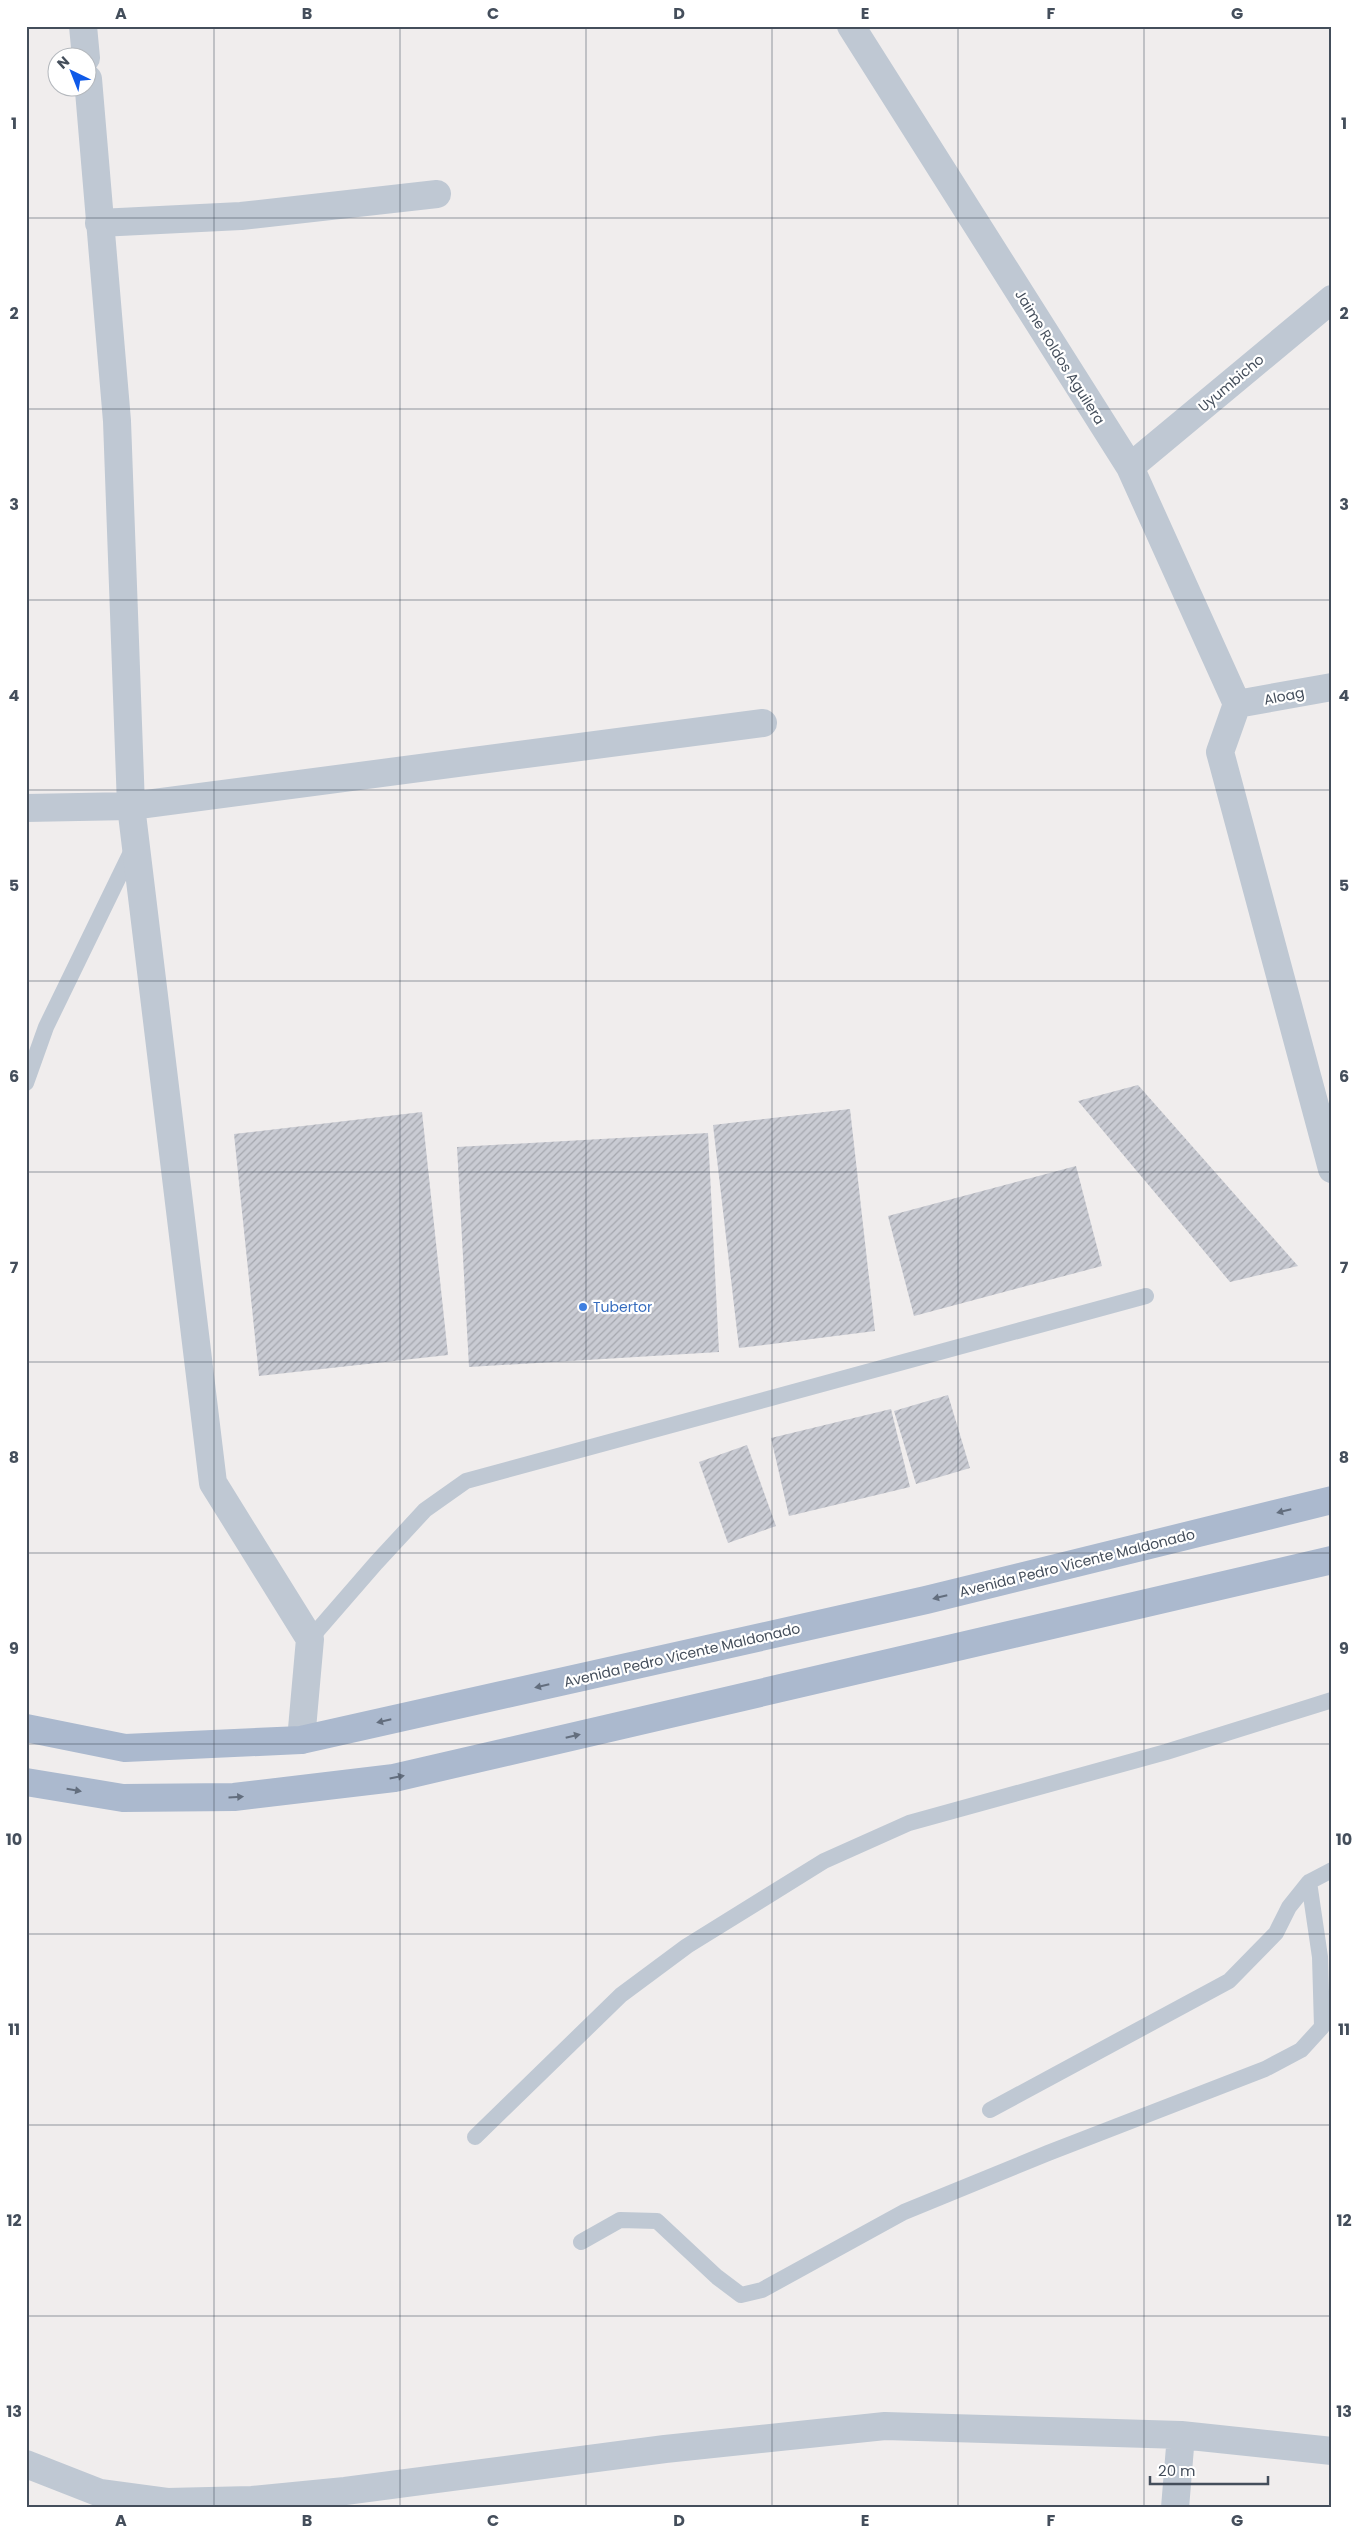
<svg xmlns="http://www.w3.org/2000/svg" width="1358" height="2534" font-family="Poppins,sans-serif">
  <defs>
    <pattern id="building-hatch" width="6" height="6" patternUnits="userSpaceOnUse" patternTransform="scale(1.25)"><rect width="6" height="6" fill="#c9cbd3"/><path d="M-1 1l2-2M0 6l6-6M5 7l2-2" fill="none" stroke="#a5a7ae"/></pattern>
  </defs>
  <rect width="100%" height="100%" fill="#f0eded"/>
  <!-- building -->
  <path fill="url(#building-hatch)" d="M 1138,1085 L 1298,1266 L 1230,1282 L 1078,1101 Z
    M 850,1109 L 875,1331 L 739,1348 L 713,1125 Z
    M 422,1112 L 448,1355 L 259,1376 L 234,1134 Z
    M 708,1133 L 719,1352 L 469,1367 L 457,1147 Z
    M 1076,1166 L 1102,1266 L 914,1316 L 888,1216 Z
    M 948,1395 L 970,1468 L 916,1484 L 894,1411 Z
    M 891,1409 L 910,1487 L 789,1516 L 771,1438 Z
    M 747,1445 L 776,1526 L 728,1543 L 699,1462 Z"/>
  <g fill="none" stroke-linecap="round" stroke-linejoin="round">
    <!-- service -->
    <path stroke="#bfc8d3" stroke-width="16" d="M 26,1083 L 46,1027 L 133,848
      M 310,1639 L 376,1563 L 425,1510 L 466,1481 L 1146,1296
      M 990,2110 L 1229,1981 L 1276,1933 L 1289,1907 L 1309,1882 L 1332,1870
      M 475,2137 L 621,1995 L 687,1946 L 824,1861 L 909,1823 L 1166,1752 L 1332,1700
      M 581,2242 L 620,2220 L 657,2221 L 717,2277 L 741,2295 L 762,2290 L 904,2212 L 1048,2153 L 1265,2069 L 1301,2050 L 1322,2027 L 1320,1957 L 1309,1882"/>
    <!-- minor -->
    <path stroke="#bfc8d3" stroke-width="28" d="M 83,26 L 86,58
      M 851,26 L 1130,467 L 1237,704
      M 88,79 L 117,421 L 131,806 L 213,1483 L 310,1639 L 301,1740
      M 99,223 L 241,216 L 437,194
      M 1130,467 L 1332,299
      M 1237,704 L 1220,752 L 1332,1169
      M 1237,704 L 1332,687
      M 26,808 L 131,806 L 763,723
      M 26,2464 L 100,2493 L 167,2502 L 252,2500 L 345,2491 L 665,2449 L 885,2426 L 1181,2435 L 1332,2451
      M 1175,2508 L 1181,2435"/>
    <!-- primary -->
    <path stroke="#abb9ce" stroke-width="28" d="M 26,1728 L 125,1748 L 301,1740 L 926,1600 L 1332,1500
      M 26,1782 L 123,1798 L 234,1797 L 394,1778 L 1332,1560"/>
  </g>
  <!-- one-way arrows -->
  <defs><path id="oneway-solid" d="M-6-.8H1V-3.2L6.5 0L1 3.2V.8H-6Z" transform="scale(1.25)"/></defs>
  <g fill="#636e7e">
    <use href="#oneway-solid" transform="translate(1284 1511) rotate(166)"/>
    <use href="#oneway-solid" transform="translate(940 1597) rotate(166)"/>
    <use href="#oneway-solid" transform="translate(542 1686) rotate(167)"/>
    <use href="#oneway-solid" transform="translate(384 1721) rotate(167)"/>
    <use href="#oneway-solid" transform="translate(573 1736) rotate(-13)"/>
    <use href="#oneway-solid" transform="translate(397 1777) rotate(-11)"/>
    <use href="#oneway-solid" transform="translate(74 1790) rotate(10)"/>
    <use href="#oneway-solid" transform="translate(236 1797) rotate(-4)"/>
  </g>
  <!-- grid -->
  <path fill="none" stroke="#444e5b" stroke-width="1" stroke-opacity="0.55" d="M 214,26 L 214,2508M 400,26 L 400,2508M 586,26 L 586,2508M 772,26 L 772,2508M 958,26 L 958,2508M 1144,26 L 1144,2508M 26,218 L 1332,218M 26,409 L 1332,409M 26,600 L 1332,600M 26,790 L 1332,790M 26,981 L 1332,981M 26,1172 L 1332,1172M 26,1362 L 1332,1362M 26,1553 L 1332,1553M 26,1744 L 1332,1744M 26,1934 L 1332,1934M 26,2125 L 1332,2125M 26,2316 L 1332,2316"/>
  <!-- markers -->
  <circle fill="#3f7fe0" stroke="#fff" stroke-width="2" cx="583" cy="1307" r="5"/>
  <g text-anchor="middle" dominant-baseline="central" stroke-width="4.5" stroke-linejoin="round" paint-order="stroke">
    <!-- street labels -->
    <g font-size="14" fill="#444e5b" stroke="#fff">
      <text transform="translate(1060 357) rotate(58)">Jaime Roldos Aguilera</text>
      <text transform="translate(1231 383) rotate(-40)">Uyumbicho</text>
      <text transform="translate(1284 696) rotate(-11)">Aloag</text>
      <text transform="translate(1077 1563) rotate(-14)">Avenida Pedro Vicente Maldonado</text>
      <text transform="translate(682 1655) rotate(-13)">Avenida Pedro Vicente Maldonado</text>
    </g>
    <!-- shop labels -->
    <g font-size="14" fill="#366cbe" stroke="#fff" text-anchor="start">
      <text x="593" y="1307">Tubertor</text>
    </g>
  </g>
  <!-- border -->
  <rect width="1358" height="2534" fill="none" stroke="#ffffff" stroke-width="55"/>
  <!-- north arrow -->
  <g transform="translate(72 72) rotate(317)"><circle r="24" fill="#ffffff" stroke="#b4b8bd"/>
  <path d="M0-4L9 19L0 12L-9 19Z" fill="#0f5ae8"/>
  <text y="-8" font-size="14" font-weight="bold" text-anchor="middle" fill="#444e5b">N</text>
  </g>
  <!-- scale -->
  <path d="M1150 2476v8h118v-8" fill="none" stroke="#444e5b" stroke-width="2.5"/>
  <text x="1158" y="2476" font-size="15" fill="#444e5b" stroke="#ffffff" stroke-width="4" paint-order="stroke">20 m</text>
  <rect x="28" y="28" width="1302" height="2478" fill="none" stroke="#444e5b" stroke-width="2"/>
  <g font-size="16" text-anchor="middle" font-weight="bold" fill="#444e5b">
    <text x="121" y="19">A</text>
    <text x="307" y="19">B</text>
    <text x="493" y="19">C</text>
    <text x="679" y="19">D</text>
    <text x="865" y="19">E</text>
    <text x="1051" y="19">F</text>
    <text x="1237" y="19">G</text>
    <text x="14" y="129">1</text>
    <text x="1344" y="129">1</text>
    <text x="14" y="319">2</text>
    <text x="1344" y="319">2</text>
    <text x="14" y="510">3</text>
    <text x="1344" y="510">3</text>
    <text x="14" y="701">4</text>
    <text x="1344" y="701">4</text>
    <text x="14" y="891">5</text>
    <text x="1344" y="891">5</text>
    <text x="14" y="1082">6</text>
    <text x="1344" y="1082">6</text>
    <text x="14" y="1273">7</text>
    <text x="1344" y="1273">7</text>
    <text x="14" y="1463">8</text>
    <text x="1344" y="1463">8</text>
    <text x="14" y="1654">9</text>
    <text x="1344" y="1654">9</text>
    <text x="14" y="1845">10</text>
    <text x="1344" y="1845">10</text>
    <text x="14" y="2035">11</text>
    <text x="1344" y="2035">11</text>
    <text x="14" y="2226">12</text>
    <text x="1344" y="2226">12</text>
    <text x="14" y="2417">13</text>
    <text x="1344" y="2417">13</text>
    <text x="121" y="2526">A</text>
    <text x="307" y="2526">B</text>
    <text x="493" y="2526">C</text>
    <text x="679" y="2526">D</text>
    <text x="865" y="2526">E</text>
    <text x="1051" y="2526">F</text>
    <text x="1237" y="2526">G</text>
  </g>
</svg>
